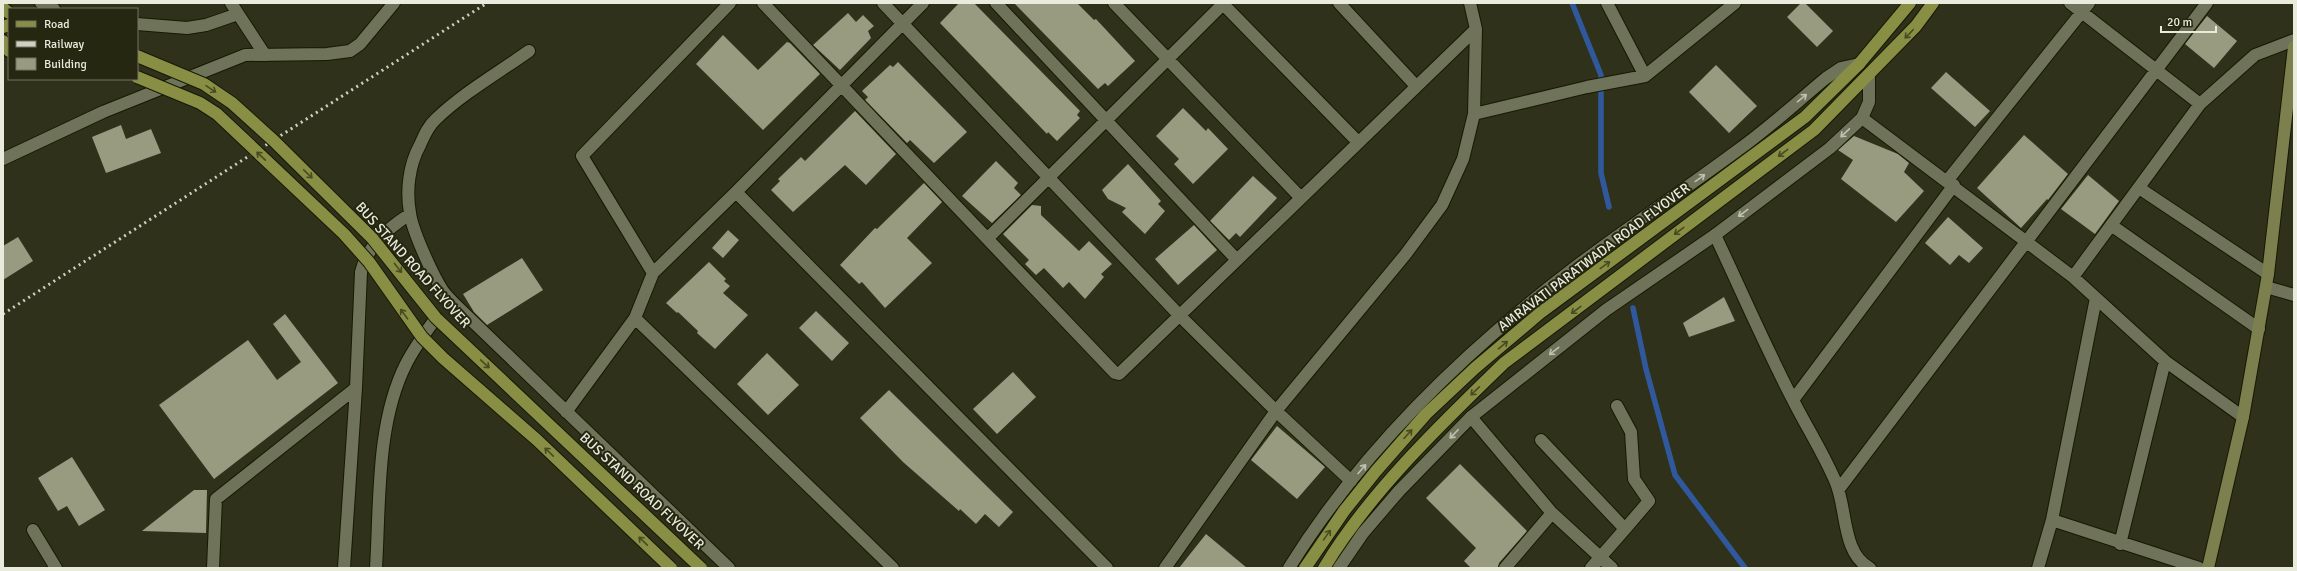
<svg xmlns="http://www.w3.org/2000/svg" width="2297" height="571" font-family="Signika,sans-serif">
  <rect width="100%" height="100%" fill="#2f311a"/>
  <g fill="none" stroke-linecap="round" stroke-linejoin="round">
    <!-- stream -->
    <path stroke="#30599d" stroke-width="5.5" d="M 1572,3 L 1601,75 L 1601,173 L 1609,207
      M 1633,308 L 1646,369 L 1675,475 L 1745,568"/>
  </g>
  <!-- building -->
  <path fill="#989b80" d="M 959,3 L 974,3 L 1080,111 L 1077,115 L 1080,118 L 1057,141 L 1048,132 L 1047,134 L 940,23 Z
    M 1014,3 L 1077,3 L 1094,20 L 1096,19 L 1135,61 L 1108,86 L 1105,83 L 1098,89 Z
    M 1801,3 L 1805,3 L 1833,31 L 1817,47 L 1787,17 Z
    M 848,13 L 856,22 L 863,15 L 874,26 L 868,31 L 871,38 L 840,70 L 813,45 Z
    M 2207,16 L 2237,41 L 2214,68 L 2185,44 Z
    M 723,35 L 758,70 L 787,42 L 790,43 L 820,74 L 763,130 L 696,64 Z
    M 898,62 L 967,132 L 934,163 L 910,140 L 907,143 L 865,100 L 868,97 L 862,91 L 890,65 L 893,67 Z
    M 1716,65 L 1757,106 L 1729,133 L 1689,92 Z
    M 1946,72 L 1990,111 L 1975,127 L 1931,88 Z
    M 1183,108 L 1206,131 L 1208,128 L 1228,149 L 1193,184 L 1174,164 L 1179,159 L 1156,136 Z
    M 855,111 L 896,154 L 866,185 L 845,165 L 793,212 L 771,190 L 780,181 L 778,179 L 801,157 L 805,161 Z
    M 121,125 L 126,139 L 151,129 L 161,153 L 106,173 L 92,137 Z
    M 2024,135 L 2068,174 L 2048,200 L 2047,199 L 2021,228 L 1977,188 Z
    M 1854,136 L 1898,154 L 1909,163 L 1904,172 L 1924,191 L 1896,222 L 1841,179 L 1853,160 L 1838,150 Z
    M 996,161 L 1018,183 L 1014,188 L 1021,195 L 992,223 L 962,196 Z
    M 1128,164 L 1161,201 L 1158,204 L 1165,211 L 1145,234 L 1122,212 L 1126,208 L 1108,199 L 1102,190 Z
    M 2088,175 L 2119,201 L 2095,234 L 2061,209 Z
    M 1253,176 L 1277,198 L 1240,237 L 1236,233 L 1229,240 L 1210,221 Z
    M 924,183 L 942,202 L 907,238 L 932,263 L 885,308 L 862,282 L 859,284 L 840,265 L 875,228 L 877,229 Z
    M 1032,205 L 1041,206 L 1041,215 L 1079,251 L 1089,241 L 1112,264 L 1101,274 L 1104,277 L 1085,299 L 1069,282 L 1063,288 L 1044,268 L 1036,275 L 1025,264 L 1029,260 L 1003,234 Z
    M 1948,217 L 1983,248 L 1969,263 L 1959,255 L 1950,265 L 1925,243 Z
    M 1194,225 L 1217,250 L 1178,285 L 1155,259 Z
    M 728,230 L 739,240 L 723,258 L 712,248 Z
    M 18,237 L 33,261 L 3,280 L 3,246 Z
    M 522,258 L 543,290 L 487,325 L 474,312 L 463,294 Z
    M 709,262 L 726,279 L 724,281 L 730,286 L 723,293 L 748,315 L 715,349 L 697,333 L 698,331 L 678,312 L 677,313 L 666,303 Z
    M 1724,297 L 1735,321 L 1689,337 L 1683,323 Z
    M 816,311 L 849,343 L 832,361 L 799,328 Z
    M 285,314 L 338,383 L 214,479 L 159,405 L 248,340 L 277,380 L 301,362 L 273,324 Z
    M 767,353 L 799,385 L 768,415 L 737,384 Z
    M 1013,372 L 1036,397 L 997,434 L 973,409 Z
    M 889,390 L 1013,512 L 999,527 L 985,514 L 976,524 L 960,509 L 959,511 L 903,462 L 860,418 Z
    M 1277,426 L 1325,467 L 1297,499 L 1251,460 Z
    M 72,457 L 105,510 L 79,526 L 67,506 L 58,511 L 38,478 Z
    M 1460,464 L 1527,531 L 1499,563 L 1498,568 L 1471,568 L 1464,561 L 1476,548 L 1426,498 Z
    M 194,490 L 207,490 L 206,533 L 142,531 Z
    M 1206,534 L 1247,568 L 1179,568 Z"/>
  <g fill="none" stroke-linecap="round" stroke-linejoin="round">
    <!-- minor casing -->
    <g stroke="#171903" stroke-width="14">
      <path id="minor" d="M 41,3 L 54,9
        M 231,3 L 265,55
        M 763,3 L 1115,373 L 1119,374 L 1476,29
        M 883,3 L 1180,316 L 1276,411 L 1351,481
        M 996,3 L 1237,260
        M 1114,3 L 1301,198
        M 1339,3 L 1416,86
        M 1607,3 L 1645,76
        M 2070,3 L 2200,104
        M 1223,4 L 1358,142
        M 137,24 L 187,28 L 206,25 L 238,14
        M 529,51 C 498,73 463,93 436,119 C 428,126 424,136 420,145 C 409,165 406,190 410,213 C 412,230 433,276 443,291 C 449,299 457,306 464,313 L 729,568
        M 1474,114 L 1587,87 L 1645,76 L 1735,3
        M 1862,118 L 2073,277 L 2165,361 L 2243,417
        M 1947,181 L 2089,3
        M 2139,188 L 2268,274
        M 736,192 L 1107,568
        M 2111,225 L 2259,329
        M 1715,235 C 1741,290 1765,346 1793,400 C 1807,428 1824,454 1836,483 C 1847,509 1842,554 1870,568
        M 988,238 L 1224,3
        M 653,273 L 582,156 L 730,3
        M 2073,277 L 2200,104 L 2255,55 L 2294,40
        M 2266,287 L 2294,295
        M 635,318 L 893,568
        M 1793,400 L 1954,185
        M 1617,406 L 1631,432 L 1634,479 L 1649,501 L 1625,529
        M 566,412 L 635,318 L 653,273 L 736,192 L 923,3
        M 1471,417 L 1552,513 L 1612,568
        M 1541,440 L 1625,529 L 1591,568
        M 1839,489 L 2207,3
        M 2052,520 L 2199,568
        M 33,530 L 56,568
        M 2120,544 L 2165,361
        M 213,568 L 216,499 L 356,388
        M 344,568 L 356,388 L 361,272 C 368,245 387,229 410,214
        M 1165,568 L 1276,411 L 1405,255 L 1442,205 L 1463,159 L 1474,114 L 1476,29 L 1470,3
        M 1505,568 L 1552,513
        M 2038,568 L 2052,520 L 2096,298"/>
    </g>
    <!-- tertiary casing -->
    <g stroke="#171903" stroke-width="14">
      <path id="tertiary" d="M 3,159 L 103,112 L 245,55 L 327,54 L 350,51 L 360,44 L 394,3
        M 376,568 C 380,503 376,423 406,364 C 414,348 425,333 436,318
        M 1289,568 C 1362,450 1464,352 1574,268 C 1627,228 1684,190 1738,150 C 1769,128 1797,102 1826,78 L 1841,68 L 1859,64
        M 1339,568 L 1363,533 L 1399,491 L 1471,417 L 1606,310 L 1715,235 L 1830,148 L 1862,118 L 1869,102 L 1869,75"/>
    </g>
    <!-- secondary casing -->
    <g stroke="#171903" stroke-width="14">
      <path id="secondary" d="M 2208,568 L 2243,417 L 2268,274 L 2294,47"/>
    </g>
    <!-- primary casing -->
    <g stroke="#171903" stroke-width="14">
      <path id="primary" d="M 3,8 L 9,13
        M 3,27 L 9,25
        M 3,41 L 9,51
        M 1305,568 L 1344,511 L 1376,471 L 1426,414 L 1475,368 L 1540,313 L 1805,117 L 1859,64 L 1910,3
        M 1324,568 C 1369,493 1441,424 1504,363 L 1814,130 L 1916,26 L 1933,3"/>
    </g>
    <!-- minor -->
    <use href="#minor" stroke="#6f7359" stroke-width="12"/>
    <!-- tertiary -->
    <use href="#tertiary" stroke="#6f7359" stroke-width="12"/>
    <!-- secondary -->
    <use href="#secondary" stroke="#7b804e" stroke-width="12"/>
    <!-- primary -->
    <use href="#primary" stroke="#888e44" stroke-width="12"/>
    <!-- rail -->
    <path stroke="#ced0c1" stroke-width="3" stroke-dasharray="2 4" stroke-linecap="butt" d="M 3,314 L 487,3"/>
    <!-- primary-bridge casing -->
    <g stroke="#171903" stroke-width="14" stroke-linecap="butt">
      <path id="primary-bridge" d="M 137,56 L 204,84 L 232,103 L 274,141 L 372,238 L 436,318 L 701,568
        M 137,77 L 200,103 L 217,114 L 344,234 L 369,262 L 422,337 L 443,358 L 537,440 L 671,568"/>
    </g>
    <!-- primary-bridge -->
    <use href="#primary-bridge" stroke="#888e44" stroke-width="12"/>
  </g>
  <!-- one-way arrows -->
  <defs><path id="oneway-shaft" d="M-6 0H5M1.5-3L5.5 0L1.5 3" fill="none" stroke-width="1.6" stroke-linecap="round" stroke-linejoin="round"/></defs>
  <g stroke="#484b22">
    <use href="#oneway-shaft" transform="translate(1909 34) rotate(134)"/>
    <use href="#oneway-shaft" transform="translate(211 89) rotate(34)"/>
    <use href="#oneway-shaft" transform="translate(1783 153) rotate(143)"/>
    <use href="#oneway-shaft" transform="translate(261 156) rotate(-137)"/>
    <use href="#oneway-shaft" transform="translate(308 174) rotate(44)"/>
    <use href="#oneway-shaft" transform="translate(1679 231) rotate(143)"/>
    <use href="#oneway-shaft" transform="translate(1605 265) rotate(-36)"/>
    <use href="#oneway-shaft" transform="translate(398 268) rotate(52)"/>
    <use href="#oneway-shaft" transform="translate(1576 310) rotate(143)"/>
    <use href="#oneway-shaft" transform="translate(404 314) rotate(-127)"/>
    <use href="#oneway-shaft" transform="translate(1503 345) rotate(-40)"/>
    <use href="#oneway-shaft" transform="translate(485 364) rotate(43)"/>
    <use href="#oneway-shaft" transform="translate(1475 391) rotate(136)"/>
    <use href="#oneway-shaft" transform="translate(1408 434) rotate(-48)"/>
    <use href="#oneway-shaft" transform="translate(549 452) rotate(-136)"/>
    <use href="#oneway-shaft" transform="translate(1327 535) rotate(-55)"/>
    <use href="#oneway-shaft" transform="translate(643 541) rotate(-136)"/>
  </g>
  <g stroke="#bec1af">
    <use href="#oneway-shaft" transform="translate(1802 98) rotate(-39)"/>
    <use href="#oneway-shaft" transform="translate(1845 133) rotate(137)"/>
    <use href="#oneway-shaft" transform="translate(1700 178) rotate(-36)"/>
    <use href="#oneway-shaft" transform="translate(1743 213) rotate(143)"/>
    <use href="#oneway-shaft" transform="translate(1554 351) rotate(142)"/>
    <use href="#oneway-shaft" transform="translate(1454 434) rotate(134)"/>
    <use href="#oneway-shaft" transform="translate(1362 469) rotate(-49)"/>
  </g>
  <g text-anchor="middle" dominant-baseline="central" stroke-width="4" stroke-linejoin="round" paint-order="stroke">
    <!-- street labels -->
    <g font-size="14" fill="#e9ebdd" stroke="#252710">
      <text transform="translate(1594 257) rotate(-37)">AMRAVATI PARATWADA ROAD FLYOVER</text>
      <text transform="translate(413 265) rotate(48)">BUS STAND ROAD FLYOVER</text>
      <text transform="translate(642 491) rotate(43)">BUS STAND ROAD FLYOVER</text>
    </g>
  </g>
  <!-- border -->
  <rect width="2297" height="571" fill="none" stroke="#e9ebdd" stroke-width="8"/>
  <!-- legend -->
  <rect x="8" y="8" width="130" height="72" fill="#252710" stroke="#737562"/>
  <rect x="16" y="21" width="20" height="6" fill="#888e44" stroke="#737562"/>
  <text x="44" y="28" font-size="12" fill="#e9ebdd">Road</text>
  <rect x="16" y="41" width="20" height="6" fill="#ced0c1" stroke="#737562"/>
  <text x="44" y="48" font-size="12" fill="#e9ebdd">Railway</text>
  <rect x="16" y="58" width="20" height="12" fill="#989b80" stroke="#737562"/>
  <text x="44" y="68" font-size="12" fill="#e9ebdd">Building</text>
  <!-- scale -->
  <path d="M2161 26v6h55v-6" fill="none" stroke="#e9ebdd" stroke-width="2"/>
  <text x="2167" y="26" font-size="12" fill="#e9ebdd" stroke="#252710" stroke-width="3" paint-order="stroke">20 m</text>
</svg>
